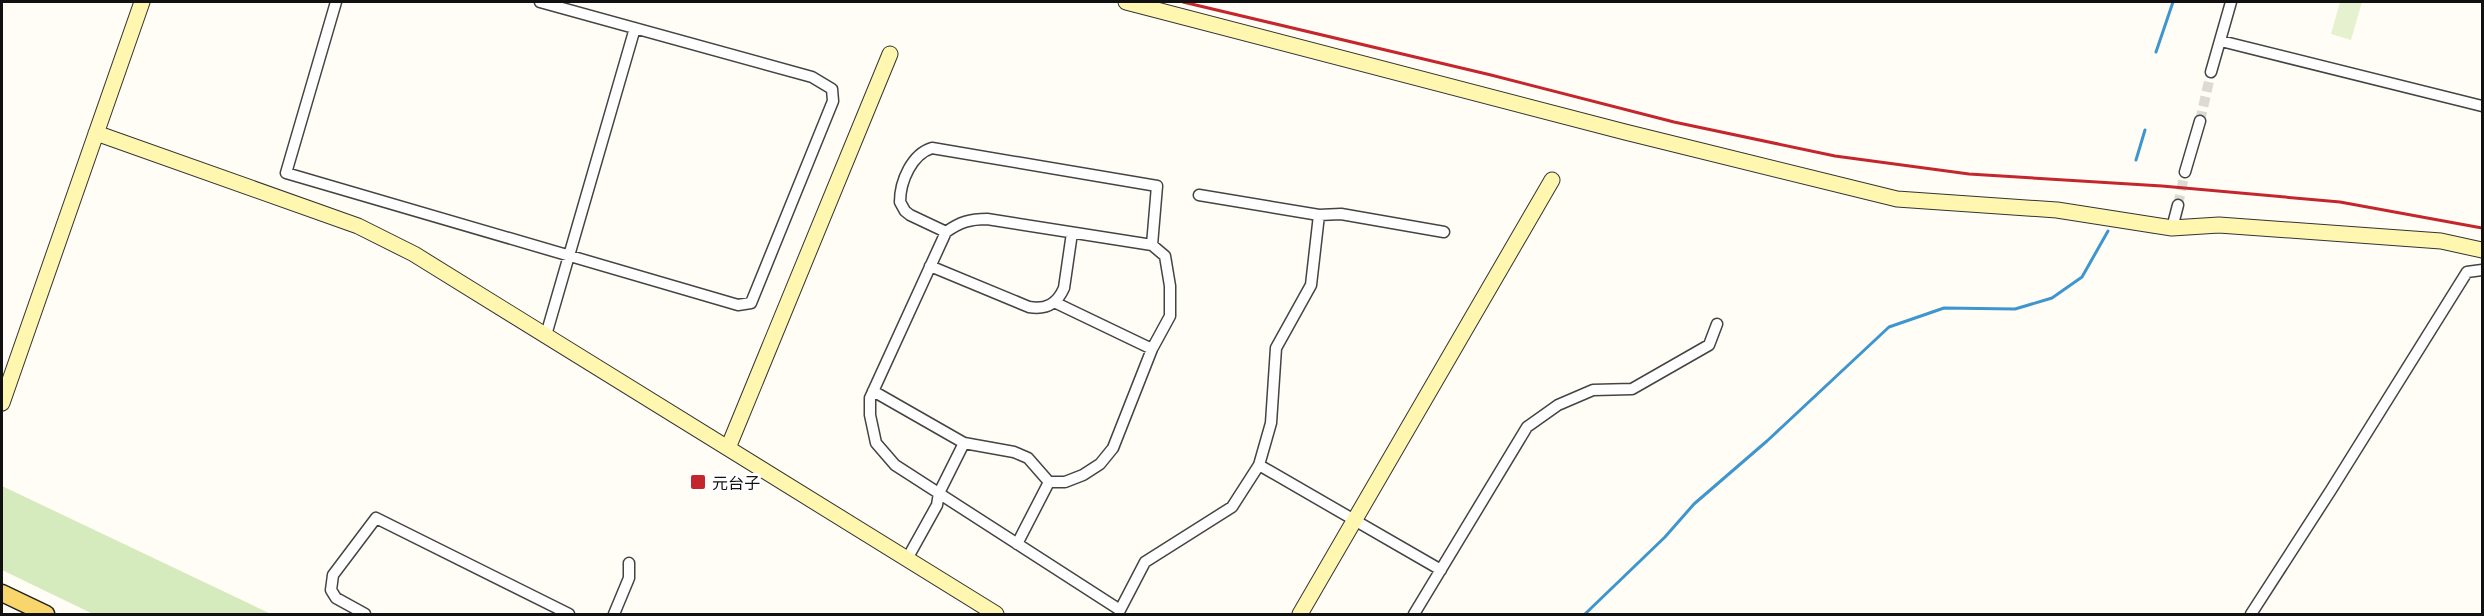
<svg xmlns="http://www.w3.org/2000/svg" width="2484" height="616" font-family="Georgia,'Noto Sans SC',serif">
  <rect width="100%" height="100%" fill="#fffdf5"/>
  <!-- green -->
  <path fill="#d5ebbd" d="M 2,486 L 271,614 L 93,614 L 2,570 Z"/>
  <!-- pitch -->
  <path fill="#e6f2cf" d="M 2340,2 L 2362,2 L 2351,40 L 2331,34 Z"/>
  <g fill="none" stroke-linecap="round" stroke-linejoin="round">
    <!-- stream -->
    <path stroke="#3f96cf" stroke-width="3" d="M 2156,52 L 2173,2
      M 2136,160 L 2145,130
      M 1585,614 L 1665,537 L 1694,504 L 1767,441 L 1889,327 L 1944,308 L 2015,309 L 2052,298 L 2082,277 L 2108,231"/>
    <!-- street-tunnel -->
    <path stroke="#dbdad3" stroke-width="10" stroke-dasharray="10 5" stroke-linecap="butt" d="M 2200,121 L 2211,72
      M 2178,205 L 2185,172"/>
    <!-- street casing -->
    <g stroke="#444" stroke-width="13">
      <path id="street" d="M 336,2 L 286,173 L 738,305 L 751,303 L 833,101 L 832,89 L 812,77 L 540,2
        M 2221,41 L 2482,106
        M 2211,72 L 2231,2
        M 2185,172 L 2200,121
        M 1199,195 L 1319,215 L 1341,214 L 1444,232
        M 2172,228 L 2178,205
        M 946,232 L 910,215 L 905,211 L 900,202 C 900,181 912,154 932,148 L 1157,186 L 1152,245
        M 930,266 L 1029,307 C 1046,310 1057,304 1064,288 L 1072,233
        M 1054,302 L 1152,349
        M 546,335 L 635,28
        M 873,391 L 964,443 L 1014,452 L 1028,458 L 1049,482
        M 1259,465 L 1441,570
        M 1049,482 L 1065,482 L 1083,475 L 1100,464 L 1113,448 L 1152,349 L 1170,316 L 1170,286 L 1165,256 L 1152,245 L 987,219 C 970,219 960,222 946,232 L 870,398 L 870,415 L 876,443 L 895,465 L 1120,610 L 1145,562 L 1232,507 L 1259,465 L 1271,423 L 1276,348 L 1311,285 L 1319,215
        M 1017,544 L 1049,482
        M 907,559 L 937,505 L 939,493 L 964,443
        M 365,614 L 336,598 L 331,590 L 333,575 L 376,518 L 569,614
        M 614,614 L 629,578 L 629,563
        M 1414,614 L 1527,427 L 1558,405 L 1593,390 L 1632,389 L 1709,345 L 1717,324
        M 2251,614 L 2331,490 L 2467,272 L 2482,270"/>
    </g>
    <!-- secondary casing -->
    <g stroke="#333" stroke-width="17">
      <path id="secondary" d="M 1126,2 L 1625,132 L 1897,199 L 2057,210 L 2172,228 L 2219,225 L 2441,241 L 2482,250
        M 96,133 L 358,226 L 414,254 L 996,614
        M 2,403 L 142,2
        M 728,448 L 890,54
        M 1300,614 L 1552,180"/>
    </g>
    <!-- primary casing -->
    <g stroke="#222" stroke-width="19">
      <path id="primary" d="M 2,593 L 46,614"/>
    </g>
    <!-- street -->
    <use href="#street" stroke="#fff" stroke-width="10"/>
    <!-- secondary -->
    <use href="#secondary" stroke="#fff6b0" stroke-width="15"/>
    <!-- primary -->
    <use href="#primary" stroke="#f9d66b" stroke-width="16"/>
    <!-- rail -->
    <path stroke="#c4262e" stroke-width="3" d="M 1183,2 L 1491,75 L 1674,122 L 1835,156 L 1969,174 L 2162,186 L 2340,202 L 2482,228"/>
  </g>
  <!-- markers -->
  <rect fill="#c4262e" stroke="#fff" stroke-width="2" x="690" y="474" width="16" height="16" rx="3"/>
  <g text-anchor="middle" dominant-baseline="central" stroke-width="6" stroke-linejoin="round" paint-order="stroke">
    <!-- poi labels -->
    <g font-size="16" fill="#111" stroke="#fff" text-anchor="start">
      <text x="712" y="482">元台子</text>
    </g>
  </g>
  <!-- border -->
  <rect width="2484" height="616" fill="none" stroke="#111111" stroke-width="6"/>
</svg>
